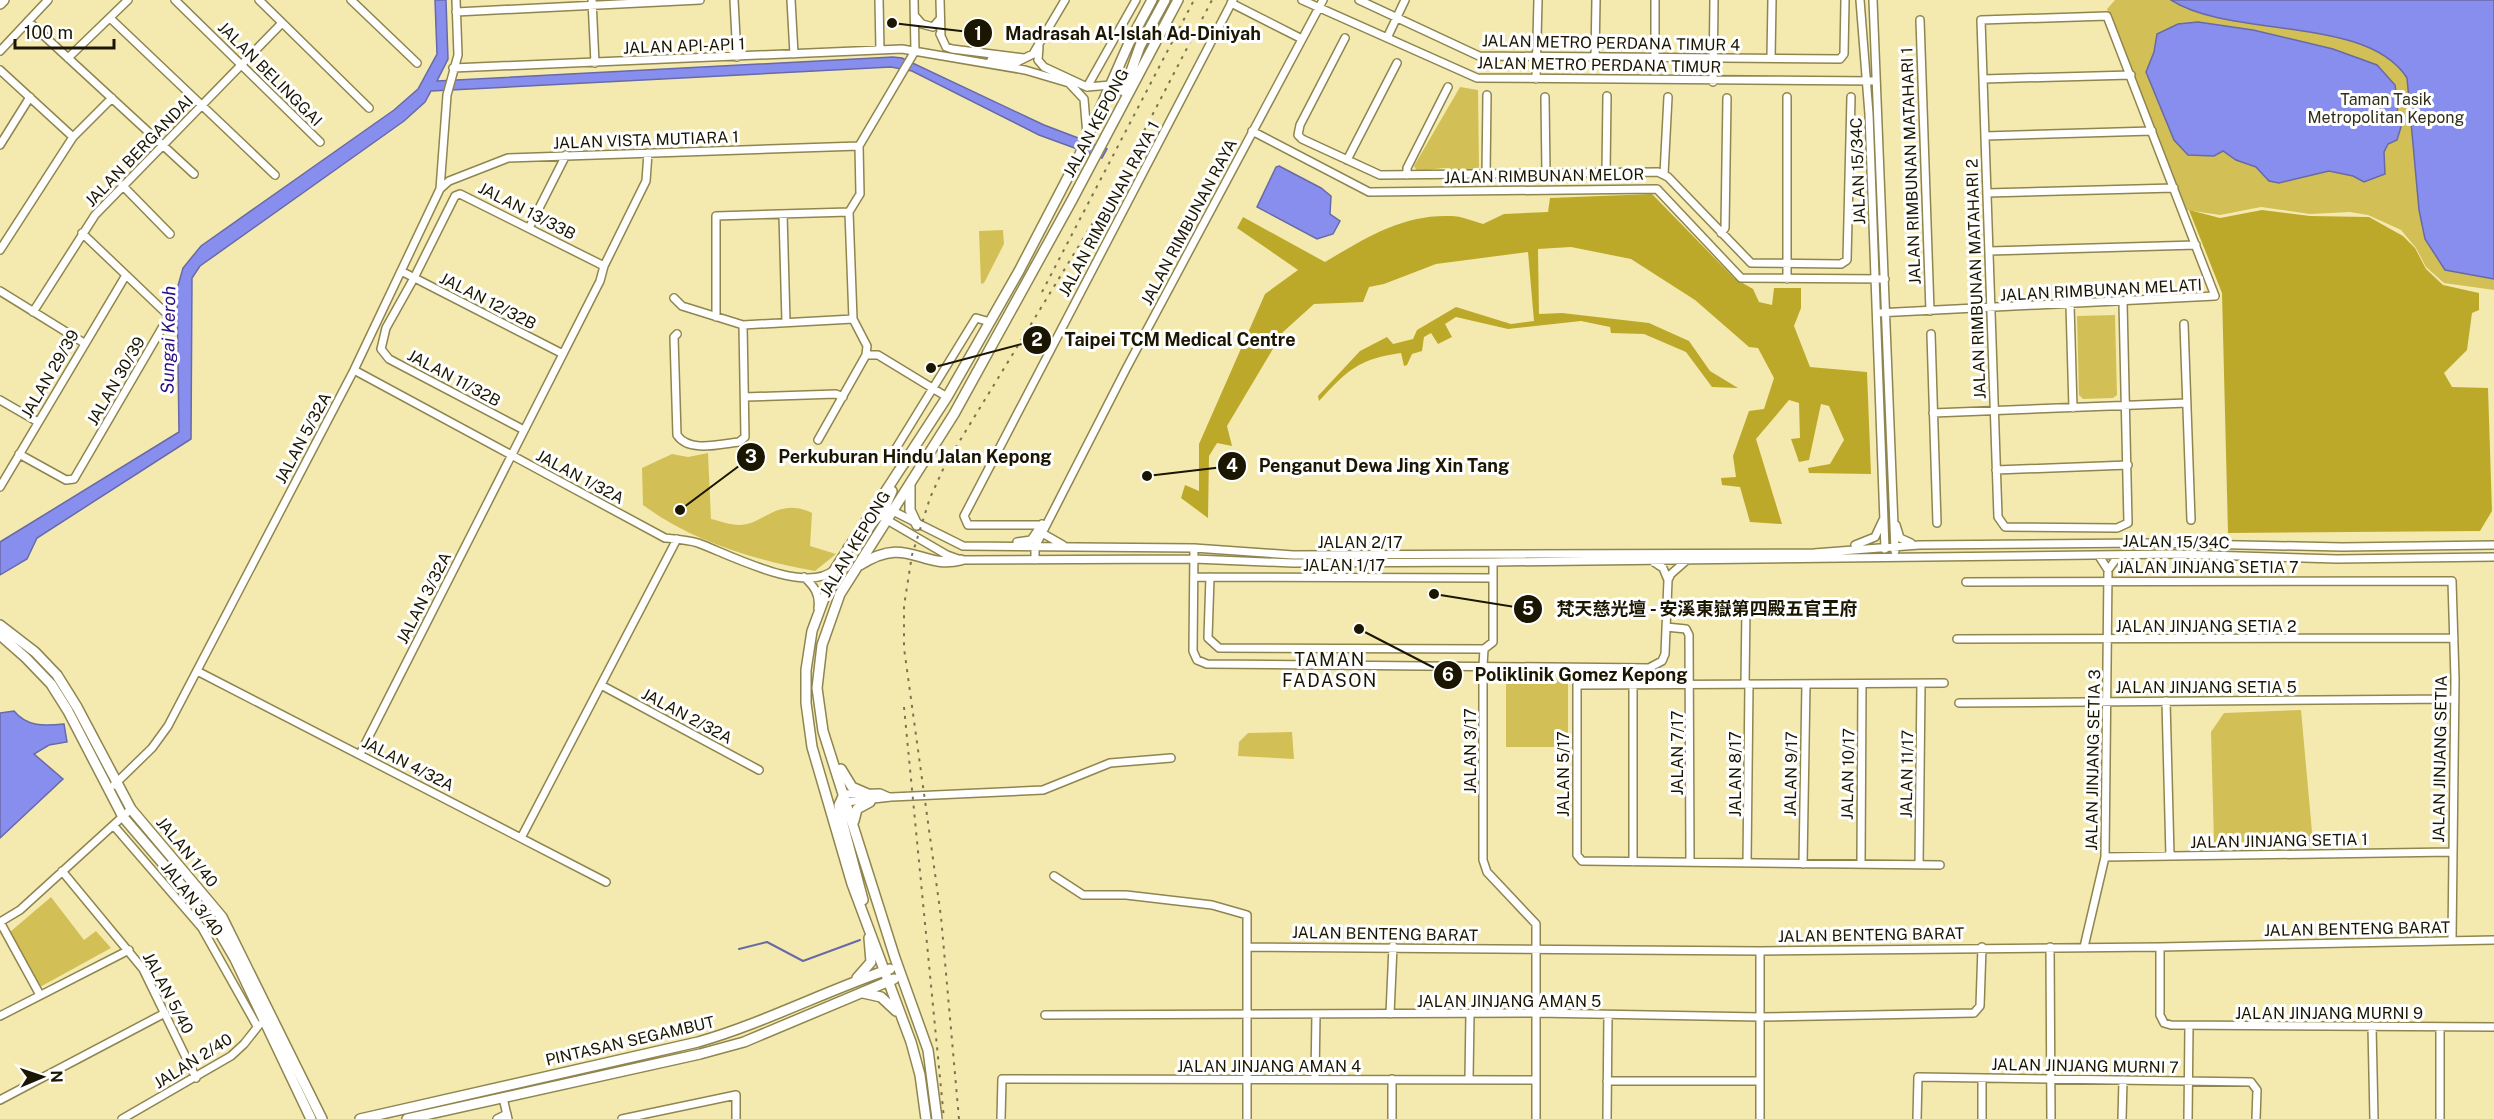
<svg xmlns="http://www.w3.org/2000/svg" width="2494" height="1119" font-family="'Public Sans','Noto Sans SC',sans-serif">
  <rect width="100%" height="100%" fill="#f4eab0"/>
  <!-- green -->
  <path fill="#d2c056" d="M 2115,0 L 2494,0 L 2494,290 L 2444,283 L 2426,267 L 2416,248 L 2401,230 L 2368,215 L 2350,212 L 2310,214 L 2261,207 L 2220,215 L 2186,210 L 2107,9 Z
    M 1460,87 L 1478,90 L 1479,167 L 1474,172 L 1444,168 L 1417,171 L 1414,166 Z
    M 1003,230 L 1004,244 L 984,283 L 981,284 L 979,231 Z
    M 2115,315 L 2117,395 L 2113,398 L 2083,399 L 2079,395 L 2077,316 Z
    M 708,453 L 711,519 C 720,521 730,525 739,525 C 764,525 778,496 812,513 L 810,546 L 836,554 L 815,571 C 755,560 693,542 643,505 L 642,468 L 672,454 L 688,457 Z
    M 1506,678 L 1568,678 L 1568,747 L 1506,747 Z
    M 2301,710 L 2313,843 L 2214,842 L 2211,732 L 2224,713 Z
    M 1292,732 L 1294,759 L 1238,756 L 1239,742 L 1248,733 Z
    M 51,897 L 84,940 L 96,931 L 111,948 L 40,987 L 10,932 Z"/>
  <!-- forest -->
  <path fill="#bda929" d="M 1652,194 L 1734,278 L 1753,289 L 1759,302 L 1772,305 L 1774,288 L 1801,288 L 1801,308 L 1794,326 L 1810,367 L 1867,372 L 1871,474 L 1809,473 L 1808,468 L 1830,464 L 1844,440 L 1829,406 L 1821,404 L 1809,460 L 1799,462 L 1791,439 L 1800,438 L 1799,403 L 1789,400 L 1756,439 L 1782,524 L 1750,522 L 1740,487 L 1722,485 L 1721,478 L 1736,477 L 1733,456 L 1749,411 L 1764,409 L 1774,378 L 1758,348 L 1749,347 L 1695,300 L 1631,259 L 1571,247 L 1538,249 L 1539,314 L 1562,313 L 1649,323 L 1689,341 L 1710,371 L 1738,388 L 1712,387 L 1686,352 L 1644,334 L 1611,333 L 1610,327 L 1581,321 L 1508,329 L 1456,317 L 1445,324 L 1452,337 L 1438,344 L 1431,333 L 1424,337 L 1422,351 L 1412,354 L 1407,365 L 1404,366 L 1401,353 C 1358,359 1348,370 1319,401 L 1318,396 L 1360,351 L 1387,337 L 1393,344 L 1413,339 L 1417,330 L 1456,307 L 1511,324 L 1534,321 L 1528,252 L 1436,264 L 1384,284 L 1369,287 L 1363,302 L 1314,304 L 1283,332 L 1227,426 L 1232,446 L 1217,443 L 1209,456 L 1208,518 L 1181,498 L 1185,485 L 1199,491 L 1199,444 L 1265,294 L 1298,270 L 1237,228 L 1243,217 L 1325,262 C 1365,238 1403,214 1451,216 C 1461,216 1473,221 1483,224 L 1504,214 L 1548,212 L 1550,198 Z
    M 2189,210 L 2220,218 L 2262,210 L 2310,216 L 2369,217 L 2403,236 L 2415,248 L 2426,269 L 2443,285 L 2479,293 L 2479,310 L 2472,313 L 2467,350 L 2444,373 L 2452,387 L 2488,388 L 2492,511 L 2480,531 L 2228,533 L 2222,293 Z"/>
  <!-- water -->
  <path fill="#888eed" stroke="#676aa6" stroke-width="1.5" d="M 435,0 L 446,0 L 448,59 L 437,81 L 893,57 L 902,58 L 1044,125 L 1107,149 L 1102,158 L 1039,135 L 912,71 L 891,67 L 431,91 L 425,102 L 404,121 L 200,266 L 192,278 L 191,439 L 37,538 L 27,559 L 0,575 L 0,542 L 179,432 L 177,289 L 183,268 L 201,246 L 394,110 L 418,89 L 437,54 Z
    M 2171,0 L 2494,0 L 2494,279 L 2445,270 L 2425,239 L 2419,210 L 2407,78 C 2367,15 2232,39 2171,0 Z
    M 2198,22 L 2253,30 L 2333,49 L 2377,65 L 2395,85 L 2398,105 L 2396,119 L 2401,127 L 2397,140 L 2388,144 L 2384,152 L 2385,174 L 2364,182 L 2353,176 L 2329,171 L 2279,183 L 2269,181 L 2256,167 L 2236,160 L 2223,151 L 2214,156 L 2188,155 L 2174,140 L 2146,72 L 2154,52 L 2157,34 L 2178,24 Z
    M 1279,166 L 1321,188 L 1331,196 L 1330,214 L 1340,221 L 1333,234 L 1317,239 L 1257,207 L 1276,167 Z
    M 14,711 C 27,727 44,726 64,724 L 67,742 L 49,745 L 34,754 L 63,779 L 0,838 L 0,713 Z"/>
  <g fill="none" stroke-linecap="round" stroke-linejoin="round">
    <!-- stream -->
    <path stroke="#676aa6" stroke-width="2" d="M 739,949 L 767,942 L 803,961 L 860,940"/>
    <!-- minor casing -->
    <g stroke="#8f854f" stroke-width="10">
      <path id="minor" d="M 175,0 L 320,142
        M 259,0 L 369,108
        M 351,0 L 417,63
        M 592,0 L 595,63
        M 734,0 L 737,57
        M 791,0 L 794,54
        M 879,0 L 880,50
        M 940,0 L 941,36
        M 1302,0 L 1477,78 L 1876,81
        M 1359,0 L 1479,56 L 1840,59 L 1844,54 L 1845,0
        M 1860,0 L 1869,114 L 1885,549
        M 1873,0 L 1895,551
        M 1231,3 L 1302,39
        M 456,12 L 700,0
        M 915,16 L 922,24 L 933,27 L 940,19
        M 110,18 L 275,175
        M 1920,20 L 1930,311
        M 28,21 L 194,174
        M 940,34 L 946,47 L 952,49 L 1024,58
        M 1345,38 L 1300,125 L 1298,135 L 1302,139 L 1380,175 L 1658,172 L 1668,177 L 1751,263 L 1841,264 L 1847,260 L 1851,97
        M 1387,38 L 1405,0
        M 1039,47 L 1038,60 L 1044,67 L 1087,87 L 1111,85
        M 0,51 L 48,0
        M 1595,57 L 1596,0
        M 68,58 L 128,0
        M 1655,58 L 1655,0
        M 1771,58 L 1772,0
        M 991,60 L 1017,62 L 1033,54 L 1065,0
        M 453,68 L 902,49 L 1025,70 L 1069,83 L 1084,99 L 1087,135
        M 0,70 L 73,137
        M 1536,79 L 1538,0
        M 1983,79 L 2131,75
        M 1713,82 L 1714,0
        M 1087,87 L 1136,0
        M 1545,97 L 1546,174
        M 1252,131 L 1369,192 L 1657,189 L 1741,278 L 1885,279
        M 1985,136 L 2152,131
        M 0,145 L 30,97
        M 1347,160 L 1397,63
        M 1606,173 L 1607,96
        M 1664,174 L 1668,97
        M 1407,175 L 1407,168 L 1448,87
        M 1486,175 L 1487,95
        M 122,185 L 170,234
        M 440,189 L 449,181 L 508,158 L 859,146
        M 1987,193 L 2174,188
        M 849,212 L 853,319 L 867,346 L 866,355 L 878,355 L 947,397
        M 849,212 L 860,194 L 859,146 L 915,51 L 914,0
        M 783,214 L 786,322
        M 529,228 L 566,155
        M 1721,233 L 1725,228 L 1727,98
        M 0,250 L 73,137 L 112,98
        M 1989,251 L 2196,245
        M 401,271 L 563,354
        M 1787,279 L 1787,97
        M 0,291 L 84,343
        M 674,298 L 682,306 L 743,325 L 853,319
        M 2070,305 L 2073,408
        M 33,312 L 95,215 L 282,23
        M 1877,313 L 2215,296 L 2107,16 L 1981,20 L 1998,517 L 2005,527 L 2117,528 L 2128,523 L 2123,302
        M 716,317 L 716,216 L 849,212
        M 2184,324 L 2191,520
        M 677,334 L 674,337 L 677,435 C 689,453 720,444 739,442 L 745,437 L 743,325
        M 1931,334 L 1937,523
        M 354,370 L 665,538 C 676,539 688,540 698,543 C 728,554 805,595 834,570
        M 745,397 L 836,394 L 843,397
        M 0,400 L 38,422
        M 1933,413 L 2187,403
        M 524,430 L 389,359 L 381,349 L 386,328 L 414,278 L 455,196 L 460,194 L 604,266
        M 818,440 L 866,355
        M 19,454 L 66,480 L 74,479 L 169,316 L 82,233
        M 904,465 L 890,458 L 976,318 L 990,322
        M 1996,470 L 2128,465
        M 0,487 L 126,275
        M 893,511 L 963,546 L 1194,548 L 1293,555 L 1814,553 L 1919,545 L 2145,543 L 2342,547 L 2494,545
        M 887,520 L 947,555 L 961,560 L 1194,559 L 1293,563 L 1493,562 L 2175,554 L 2337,559 L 2494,557
        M 1040,525 L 968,525 L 964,516 L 1233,0
        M 1896,525 L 1900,538 L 1911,543
        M 1042,533 L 1063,545
        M 1017,542 L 1031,540 L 1042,524
        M 1855,545 L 1875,537 L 1883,520
        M 1194,548 L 1193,651 L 1197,660 L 1207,664 L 1649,668 L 1662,661 L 1665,654 L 1668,580 L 1663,568 L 1651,560
        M 2099,556 L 2108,570 L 2119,555
        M 1035,560 L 1035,547 L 1126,369 L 1323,0
        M 1493,562 L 1493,642 L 1484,649 L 1483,666 L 1483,860 L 1487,872 L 1536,924 L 1536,1119
        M 804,577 C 814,586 820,594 818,608
        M 1194,577 L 1493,578
        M 1210,577 L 1208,638 L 1219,648 L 1484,649
        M 1668,580 L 1671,574 L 1688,559
        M 1966,582 L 2452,581 L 2455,679 L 2452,941
        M 1666,627 L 1686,629 L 1689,635 L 1690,862
        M 1957,639 L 2454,638
        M 197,671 L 606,882
        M 1745,684 L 1746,609
        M 601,685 L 759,770
        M 2166,701 L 2170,856
        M 1959,703 L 2454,699
        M 360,754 L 600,281 L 604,266 L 646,181 L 648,153
        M 114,785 L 152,748 L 168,726 L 354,370 L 440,189 L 447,95 L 458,55 L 456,0
        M 844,794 L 880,793 L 889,797
        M 846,802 L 891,797 L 1043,790 L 1110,763 L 1171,758
        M 114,826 L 202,928 L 257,1026
        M 521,838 L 677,539
        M 2105,857 L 2452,852
        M 1633,862 L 1633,685
        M 1747,863 L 1749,684
        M 1803,864 L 1806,684
        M 1861,864 L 1862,684
        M 1919,865 L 1921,684
        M 1940,865 L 1582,861 L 1577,855 L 1577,685 L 1944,683
        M 62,871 L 143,969 L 196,1078
        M 1054,876 L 1083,895 L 1126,895 L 1212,905 L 1247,915 L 1247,1119
        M 0,922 L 20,910 L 131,809
        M 0,922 L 40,995
        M 1248,947 L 1760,951 L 2160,947 L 2494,940
        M 2050,947 L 2051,1119
        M 2084,947 L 2105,857 L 2108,570
        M 2160,947 L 2160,1015 L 2164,1023 L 2171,1025 L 2494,1027
        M 1760,951 L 1760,1119
        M 1390,1014 L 1393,946
        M 1045,1015 L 1537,1013 L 1760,1017 L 1974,1013 L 1980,1006 L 1982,947
        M 0,1016 L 129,950
        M 2372,1026 L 2374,1119
        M 1315,1079 L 1316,1014
        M 1392,1079 L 1392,1119
        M 1469,1079 L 1470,1013
        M 1607,1081 L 1760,1081
        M 503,1098 L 508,1119
        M 0,1100 L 165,1013
        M 122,1119 L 231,1056 L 244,1044 L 259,1025
        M 497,1119 L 507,1114
        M 622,1119 L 736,1095 L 736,1119
        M 1001,1119 L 1002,1079 L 1536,1080
        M 1607,1119 L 1608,1015
        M 1917,1119 L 1918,1077 L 2251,1082 L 2257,1090 L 2256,1119
        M 1982,1119 L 1982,1078
        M 2122,1119 L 2123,1080
        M 2188,1119 L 2189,1026
        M 2440,1119 L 2440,1027"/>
    </g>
    <!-- major casing -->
    <g stroke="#8f854f" stroke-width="12">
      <path id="major" d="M 0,4 L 4,0
        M 1124,91 L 1140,46 L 1165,0
        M 910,485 L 910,510 L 917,525
        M 887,520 L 885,507 L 892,491
        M 848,548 C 867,542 869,516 888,511
        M 860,565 C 908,534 920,570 961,560
        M 0,625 L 35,652 L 57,675 L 77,707 L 131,809 L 222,917 L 322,1119
        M 0,635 L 26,658 L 51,684 L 68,711 L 123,817 L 214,923 L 235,959 L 311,1119
        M 841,769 L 852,787 L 868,794
        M 844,794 L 839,805 L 840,813 L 863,900
        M 854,821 L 857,809 L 870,802
        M 857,978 L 871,962 L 869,938
        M 863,993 L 881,997 L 896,1011
        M 360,1119 L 698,1042 C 764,1023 825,991 890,969
        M 407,1119 L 700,1054 L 744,1042 L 894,979
        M 926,1119 L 920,1075 L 911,1042 L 852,884 L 812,747 L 806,703 L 806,670 L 812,631 L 835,569 L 947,397 L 1019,271 L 1080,154 L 1129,43 L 1152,0
        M 937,1119 L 928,1050 L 895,958 L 823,731 L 817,688 L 822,645 L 840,594 L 954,414 L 1072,200 L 1178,0"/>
    </g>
    <!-- minor -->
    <use href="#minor" stroke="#fff" stroke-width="7"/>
    <!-- major -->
    <use href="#major" stroke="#fff" stroke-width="9"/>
    <!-- rail -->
    <path stroke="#7a744e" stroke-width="2" stroke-dasharray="3 6" stroke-linecap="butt" d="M 1042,292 L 1194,0
      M 904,707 L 944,1119
      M 959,1119 L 941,917 L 904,648 L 904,606 L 912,555 L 930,498 L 945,465 L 1116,185 L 1212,0"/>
  </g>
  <g text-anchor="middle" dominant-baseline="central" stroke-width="6" stroke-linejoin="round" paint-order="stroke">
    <!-- street labels -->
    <g font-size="16" fill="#1a1601" stroke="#fff">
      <text transform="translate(1611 43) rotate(1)">JALAN METRO PERDANA TIMUR 4</text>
      <text transform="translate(684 46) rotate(-2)">JALAN API-API 1</text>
      <text transform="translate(1599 65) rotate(1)">JALAN METRO PERDANA TIMUR</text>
      <text transform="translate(270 74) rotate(45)">JALAN BELINGGAI</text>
      <text transform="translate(1096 123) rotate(-62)">JALAN KEPONG</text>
      <text transform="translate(646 140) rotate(-2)">JALAN VISTA MUTIARA 1</text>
      <text transform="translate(139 151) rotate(-46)">JALAN BERGANDAI</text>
      <text transform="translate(1911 166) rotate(-92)">JALAN RIMBUNAN MATAHARI 1</text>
      <text transform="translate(1858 171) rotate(-92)">JALAN 15/34C</text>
      <text transform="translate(1544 176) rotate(-1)">JALAN RIMBUNAN MELOR</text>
      <text transform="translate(1109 209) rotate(-62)">JALAN RIMBUNAN RAYA 1</text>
      <text transform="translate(527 211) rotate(27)">JALAN 13/33B</text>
      <text transform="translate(1189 222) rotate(-62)">JALAN RIMBUNAN RAYA</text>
      <text transform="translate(1976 279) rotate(-92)">JALAN RIMBUNAN MATAHARI 2</text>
      <text transform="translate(2101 290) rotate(-3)">JALAN RIMBUNAN MELATI</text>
      <text transform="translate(488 301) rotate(27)">JALAN 12/32B</text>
      <text transform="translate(50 374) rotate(-60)">JALAN 29/39</text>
      <text transform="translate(454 378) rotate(28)">JALAN 11/32B</text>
      <text transform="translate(116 381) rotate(-60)">JALAN 30/39</text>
      <text transform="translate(303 438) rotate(-62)">JALAN 5/32A</text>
      <text transform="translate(580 477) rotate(28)">JALAN 1/32A</text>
      <text x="1360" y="542">JALAN 2/17</text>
      <text transform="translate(2176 542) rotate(1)">JALAN 15/34C</text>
      <text transform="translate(855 544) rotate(-59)">JALAN KEPONG</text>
      <text x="1344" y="565">JALAN 1/17</text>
      <text x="2208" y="567">JALAN JINJANG SETIA 7</text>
      <text transform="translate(424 598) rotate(-63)">JALAN 3/32A</text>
      <text x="2206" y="626">JALAN JINJANG SETIA 2</text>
      <text x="2206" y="687">JALAN JINJANG SETIA 5</text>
      <text transform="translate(687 716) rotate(28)">JALAN 2/32A</text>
      <text transform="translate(1470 751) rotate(-90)">JALAN 3/17</text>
      <text transform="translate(1677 753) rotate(-90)">JALAN 7/17</text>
      <text transform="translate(2440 759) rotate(-89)">JALAN JINJANG SETIA</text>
      <text transform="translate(2093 760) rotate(-89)">JALAN JINJANG SETIA 3</text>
      <text transform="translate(408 764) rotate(27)">JALAN 4/32A</text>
      <text transform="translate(1563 774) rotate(-90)">JALAN 5/17</text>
      <text transform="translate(1735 774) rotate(-90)">JALAN 8/17</text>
      <text transform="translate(1791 774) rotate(-89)">JALAN 9/17</text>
      <text transform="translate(1848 774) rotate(-89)">JALAN 10/17</text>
      <text transform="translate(1907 774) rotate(-89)">JALAN 11/17</text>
      <text transform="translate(2279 841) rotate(-1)">JALAN JINJANG SETIA 1</text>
      <text transform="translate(187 852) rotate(50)">JALAN 1/40</text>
      <text transform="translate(192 899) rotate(52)">JALAN 3/40</text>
      <text transform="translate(2357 929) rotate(-1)">JALAN BENTENG BARAT</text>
      <text transform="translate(1385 934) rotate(1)">JALAN BENTENG BARAT</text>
      <text transform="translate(1871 935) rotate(-1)">JALAN BENTENG BARAT</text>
      <text transform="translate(168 993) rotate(62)">JALAN 5/40</text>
      <text x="1509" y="1001">JALAN JINJANG AMAN 5</text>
      <text x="2329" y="1013">JALAN JINJANG MURNI 9</text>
      <text transform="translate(630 1041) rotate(-13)">PINTASAN SEGAMBUT</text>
      <text transform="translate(193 1061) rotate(-32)">JALAN 2/40</text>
      <text x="1269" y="1066">JALAN JINJANG AMAN 4</text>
      <text transform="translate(2085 1066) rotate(1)">JALAN JINJANG MURNI 7</text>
    </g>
    <!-- park labels -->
    <g font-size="16" fill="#322e1a" stroke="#fff">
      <text x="2386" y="99">Taman Tasik<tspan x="2386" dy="18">Metropolitan Kepong</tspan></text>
    </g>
    <!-- water labels -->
    <g font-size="18" font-style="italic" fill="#280f81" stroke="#fff">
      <text transform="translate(168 340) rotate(-89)">Sungai Keroh</text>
    </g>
    <!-- neighbourhood labels -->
    <g font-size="18" letter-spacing="1.5" fill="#1a1601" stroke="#fff">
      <text x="1330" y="659">TAMAN<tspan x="1330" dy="21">FADASON</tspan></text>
    </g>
  </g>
  <!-- callouts -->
  <path fill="none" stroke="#1a1601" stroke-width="2" d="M892 23L978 33M931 368L1037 340M680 510L751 457M1147 476L1232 466M1434 594L1528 609M1359 629L1448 675"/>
  <g fill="#1a1601" stroke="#fff" stroke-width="2">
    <circle cx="892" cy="23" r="6"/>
    <circle cx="931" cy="368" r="6"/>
    <circle cx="680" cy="510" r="6"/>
    <circle cx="1147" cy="476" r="6"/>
    <circle cx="1434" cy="594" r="6"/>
    <circle cx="1359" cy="629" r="6"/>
    <circle cx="978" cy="33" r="15"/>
    <circle cx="1037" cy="340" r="15"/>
    <circle cx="751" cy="457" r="15"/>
    <circle cx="1232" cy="466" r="15"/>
    <circle cx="1528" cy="609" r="15"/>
    <circle cx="1448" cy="675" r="15"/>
  </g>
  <g font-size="18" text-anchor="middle" font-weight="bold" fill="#fff">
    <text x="978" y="40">1</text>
    <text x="1037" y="346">2</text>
    <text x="751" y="463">3</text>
    <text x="1232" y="472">4</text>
    <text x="1528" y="615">5</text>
    <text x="1448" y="681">6</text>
  </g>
  <g font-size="18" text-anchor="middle" font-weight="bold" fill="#1a1601" stroke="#fff" stroke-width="6" stroke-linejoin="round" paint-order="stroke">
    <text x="1133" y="40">Madrasah Al-Islah Ad-Diniyah</text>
    <text x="1180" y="346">Taipei TCM Medical Centre</text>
    <text x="915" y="463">Perkuburan Hindu Jalan Kepong</text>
    <text x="1384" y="472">Penganut Dewa Jing Xin Tang</text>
    <text x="1707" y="615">梵天慈光壇 - 安溪東嶽第四殿五官王府</text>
    <text x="1581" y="681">Poliklinik Gomez Kepong</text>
  </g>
  <!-- north arrow -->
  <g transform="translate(42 1077) rotate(88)" stroke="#ffffff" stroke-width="4.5" paint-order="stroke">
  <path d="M0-4.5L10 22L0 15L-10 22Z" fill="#1a1601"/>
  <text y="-9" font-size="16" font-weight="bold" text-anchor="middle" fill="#1a1601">N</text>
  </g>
  <!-- scale -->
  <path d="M15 39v9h99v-9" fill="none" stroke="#1a1601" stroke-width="3"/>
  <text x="24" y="39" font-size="18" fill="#1a1601" stroke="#ffffff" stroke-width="4.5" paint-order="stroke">100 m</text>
</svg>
